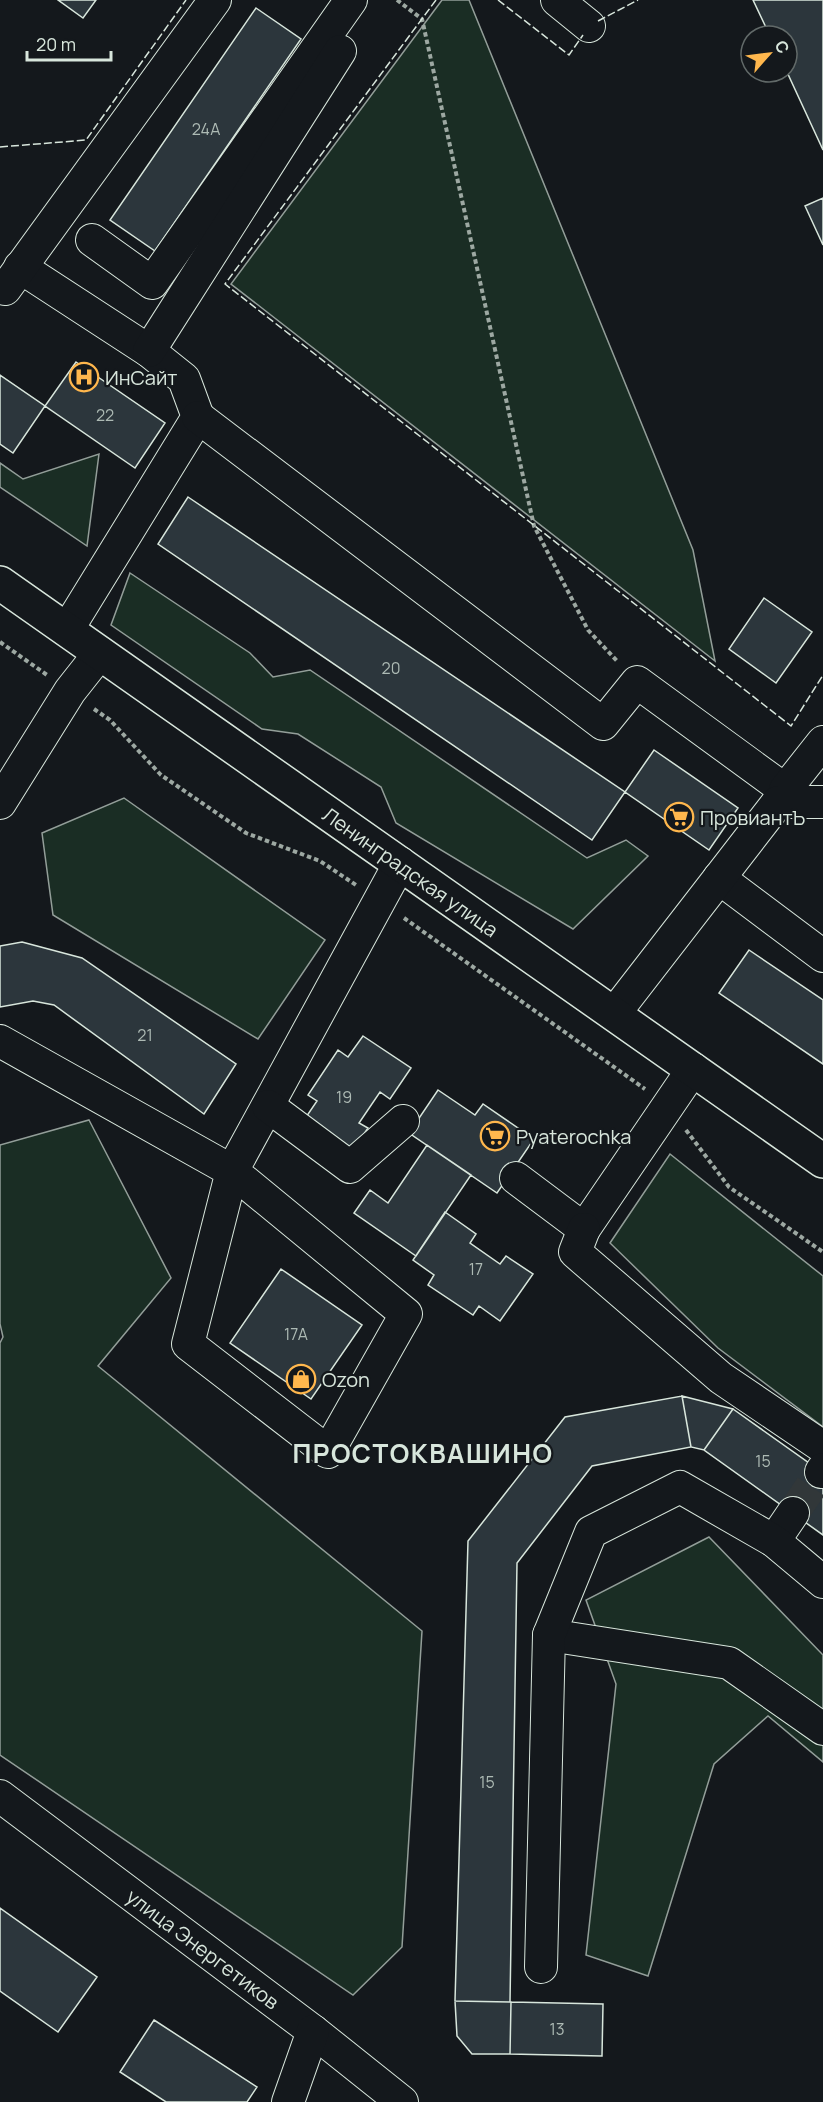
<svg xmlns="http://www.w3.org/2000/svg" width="823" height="2102" font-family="Manrope,sans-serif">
  <rect width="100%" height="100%" fill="#14181c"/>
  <!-- green -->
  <path fill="#1a2d24" stroke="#939e99" stroke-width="1.5" d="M 442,0 L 469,0 L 693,550 L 715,661 L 231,284 Z
    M 99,454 L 87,546 L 0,487 L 0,463 L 23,479 Z
    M 130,573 L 250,653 L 273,677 L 310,670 L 587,858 L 626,840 L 648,856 L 573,929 L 396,823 L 381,787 L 298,734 L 262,729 L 111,625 Z
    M 124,798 L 325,940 L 258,1039 L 53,915 L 42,833 Z
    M 89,1120 L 171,1278 L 98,1366 L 422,1631 L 402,1947 L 353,1995 L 0,1755 L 0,1343 L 3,1337 L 0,1324 L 0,1145 Z
    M 670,1154 L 823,1276 L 823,1427 L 718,1348 L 610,1243 Z
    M 709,1537 L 823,1655 L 823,1762 L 768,1716 L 714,1764 L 648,1976 L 586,1955 L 616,1684 L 586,1600 Z"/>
  <!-- building -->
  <path fill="#2c363c" stroke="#d8e6dc" stroke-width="1.5" d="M 58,0 L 96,0 L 83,18 Z
    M 753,0 L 823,0 L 823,150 L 787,72 L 787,36 L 770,36 Z
    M 256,8 L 301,39 L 155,251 L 110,220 Z
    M 823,198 L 823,245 L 805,206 Z
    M 76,362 L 165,423 L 135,468 L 45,406 Z
    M 0,375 L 45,406 L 13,453 L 0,444 Z
    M 188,497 L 625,792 L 592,840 L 158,544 Z
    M 764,598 L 812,632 L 776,683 L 729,649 Z
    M 654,750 L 738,808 L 709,850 L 625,792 Z
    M 22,942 L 82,958 L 236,1064 L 204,1114 L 54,1005 L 33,1001 L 0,1007 L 0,946 Z
    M 749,950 L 823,1000 L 823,1064 L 719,993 Z
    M 363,1036 L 411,1068 L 390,1099 L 380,1092 L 359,1123 L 368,1128 L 350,1155 L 302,1123 L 317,1101 L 308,1095 L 338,1050 L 348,1057 Z
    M 438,1090 L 475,1115 L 483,1104 L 534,1139 L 497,1193 L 409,1133 Z
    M 427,1145 L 471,1175 L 416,1256 L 354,1213 L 370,1190 L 388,1203 Z
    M 445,1212 L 476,1234 L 470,1243 L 500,1264 L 506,1256 L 533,1274 L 500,1321 L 479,1306 L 473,1315 L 428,1285 L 434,1275 L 413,1260 Z
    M 281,1269 L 362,1325 L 311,1399 L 230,1343 Z
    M 682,1396 L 691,1447 L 592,1466 L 517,1563 L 510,2002 L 455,2001 L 468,1541 L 565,1417 Z
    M 682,1396 L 733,1409 L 704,1450 L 691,1447 Z
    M 733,1409 L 823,1473 L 823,1535 L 704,1450 Z
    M 0,1908 L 97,1977 L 58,2032 L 0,1991 Z
    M 455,2001 L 511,2002 L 510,2054 L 472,2054 L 457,2036 Z
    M 511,2002 L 603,2004 L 602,2056 L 510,2054 Z
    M 154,2020 L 257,2087 L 247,2102 L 166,2102 L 120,2072 Z"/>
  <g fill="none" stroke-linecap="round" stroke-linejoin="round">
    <!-- minor-tunnel -->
    <path stroke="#313739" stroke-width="32" stroke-dasharray="32 16" stroke-linecap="butt" d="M 793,1513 L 821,1472"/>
    <!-- minor casing -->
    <g stroke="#d8e6dc" stroke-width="34">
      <g id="minor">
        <path d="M 557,0 L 589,26"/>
        <path d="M 92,240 L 152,283 L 351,0"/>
        <path d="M 20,267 L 149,351 L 184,379 L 198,417 L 67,630"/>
        <path d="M 0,286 L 5,289 L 215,0"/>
        <path d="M 149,351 L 340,51"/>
        <path d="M 198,417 L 603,724 L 637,682 L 785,790 L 778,802"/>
        <path d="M 785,790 L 823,742"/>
        <path d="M 0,803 L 70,691 L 100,653"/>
        <path d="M 719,878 L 823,956"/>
        <path d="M 614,1014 L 778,802 L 823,802"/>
        <path d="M 0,1041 L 232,1171 L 406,1314 L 328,1452 L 188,1344 L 232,1171 L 400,863"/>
        <path d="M 268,1106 L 350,1167 L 403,1121"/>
        <path d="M 516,1178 L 584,1229 L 693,1069"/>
        <path d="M 584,1229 L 575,1252 L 721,1378 L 823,1447"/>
        <path d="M 821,1472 L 823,1469"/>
        <path d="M 774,1541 L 793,1513"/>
        <path d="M 549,1635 L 729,1663 L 823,1729"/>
        <path id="s1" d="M 0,1796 L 313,2031 L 402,2102"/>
        <path d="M 541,1967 L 549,1635 L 591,1532 L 680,1487 L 774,1541 L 823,1582"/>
        <path d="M 288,2102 L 313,2031"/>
      </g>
    </g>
    <!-- major casing -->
    <g stroke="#d8e6dc" stroke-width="36">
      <g id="major">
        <path id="s2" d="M 0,583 L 823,1161"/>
      </g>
    </g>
    <!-- path -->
    <path stroke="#9da8a2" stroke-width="4" stroke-dasharray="4.5 3" stroke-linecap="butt" d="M 397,0 L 422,19 L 534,526 L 588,630 L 617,661
      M 0,642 L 47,675
      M 94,709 L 110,720 L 161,775 L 246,833 L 320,861 L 356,885
      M 404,918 L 645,1089
      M 686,1130 L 729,1187 L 823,1252"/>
    <!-- minor -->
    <use href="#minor" stroke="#14181c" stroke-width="32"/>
    <!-- major -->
    <use href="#major" stroke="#14181c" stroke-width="33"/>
    <!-- fence -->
    <path stroke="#d8e6dc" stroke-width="1.5" stroke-dasharray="8 3" stroke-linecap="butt" d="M 436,0 L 225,284 L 791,726 L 823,675
      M 498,0 L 569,55 L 583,35
      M 598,21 L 638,0
      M 0,147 L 86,140 L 186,0"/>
  </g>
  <!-- icons -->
  <defs>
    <g id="hospital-ring" transform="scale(1.5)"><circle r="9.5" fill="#14181c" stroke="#ffb74d" stroke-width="1.5"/><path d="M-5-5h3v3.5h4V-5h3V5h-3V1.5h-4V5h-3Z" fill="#ffb74d"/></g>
    <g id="supermarket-ring" transform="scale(1.5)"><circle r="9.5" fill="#14181c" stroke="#ffb74d" stroke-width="1.5"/><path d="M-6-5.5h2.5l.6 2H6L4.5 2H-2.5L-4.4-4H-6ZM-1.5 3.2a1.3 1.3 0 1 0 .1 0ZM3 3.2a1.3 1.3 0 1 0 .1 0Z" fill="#ffb74d"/></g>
    <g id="shop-ring" transform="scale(1.5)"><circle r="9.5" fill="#14181c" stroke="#ffb74d" stroke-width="1.5"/><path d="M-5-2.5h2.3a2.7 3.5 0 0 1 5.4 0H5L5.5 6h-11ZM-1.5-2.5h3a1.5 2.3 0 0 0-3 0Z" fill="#ffb74d"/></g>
  </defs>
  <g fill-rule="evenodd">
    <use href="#hospital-ring" x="84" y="377"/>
    <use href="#supermarket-ring" x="679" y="817"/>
    <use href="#supermarket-ring" x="495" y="1136"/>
    <use href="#shop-ring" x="301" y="1379"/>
  </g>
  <g text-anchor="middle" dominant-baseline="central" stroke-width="4.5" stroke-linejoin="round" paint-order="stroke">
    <!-- number labels -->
    <g font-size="16" fill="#adbab4">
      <text x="206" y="129">24А</text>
      <text x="105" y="415">22</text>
      <text x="391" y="668">20</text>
      <text x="145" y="1035">21</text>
      <text x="344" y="1097">19</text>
      <text x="476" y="1269">17</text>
      <text x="296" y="1334">17А</text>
      <text x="763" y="1461">15</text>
      <text x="487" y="1782">15</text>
      <text x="557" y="2029">13</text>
    </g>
    <!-- poi labels -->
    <g font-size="20" fill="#d8e6dc" stroke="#14181c" text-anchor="start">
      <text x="105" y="377">ИнСайт</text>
      <text x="700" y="817">ПровиантЪ</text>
      <text x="516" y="1136">Pyaterochka</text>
      <text x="322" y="1379">Ozon</text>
    </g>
    <!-- street labels -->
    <g font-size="20" fill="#d8e6dc" stroke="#14181c">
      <text stroke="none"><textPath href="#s2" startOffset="502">Ленинградская улица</textPath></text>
      <text stroke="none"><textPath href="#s1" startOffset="254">улица Энергетиков</textPath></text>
    </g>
    <!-- district labels -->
    <g font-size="26" font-weight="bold" letter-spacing="1.5" fill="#d8e6dc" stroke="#14181c">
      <text x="423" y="1453">ПРОСТОКВАШИНО</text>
    </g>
  </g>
  <!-- north arrow -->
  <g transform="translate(769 54) rotate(62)"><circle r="28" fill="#14181c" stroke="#626a69" stroke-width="1.5"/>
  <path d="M0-4.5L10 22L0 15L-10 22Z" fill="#ffb74d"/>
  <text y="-9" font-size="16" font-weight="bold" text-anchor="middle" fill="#d8e6dc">С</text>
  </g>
  <!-- scale -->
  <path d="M27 51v9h84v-9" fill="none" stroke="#d8e6dc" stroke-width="3"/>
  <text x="36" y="51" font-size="18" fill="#d8e6dc" stroke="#14181c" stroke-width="4.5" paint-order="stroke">20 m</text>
</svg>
